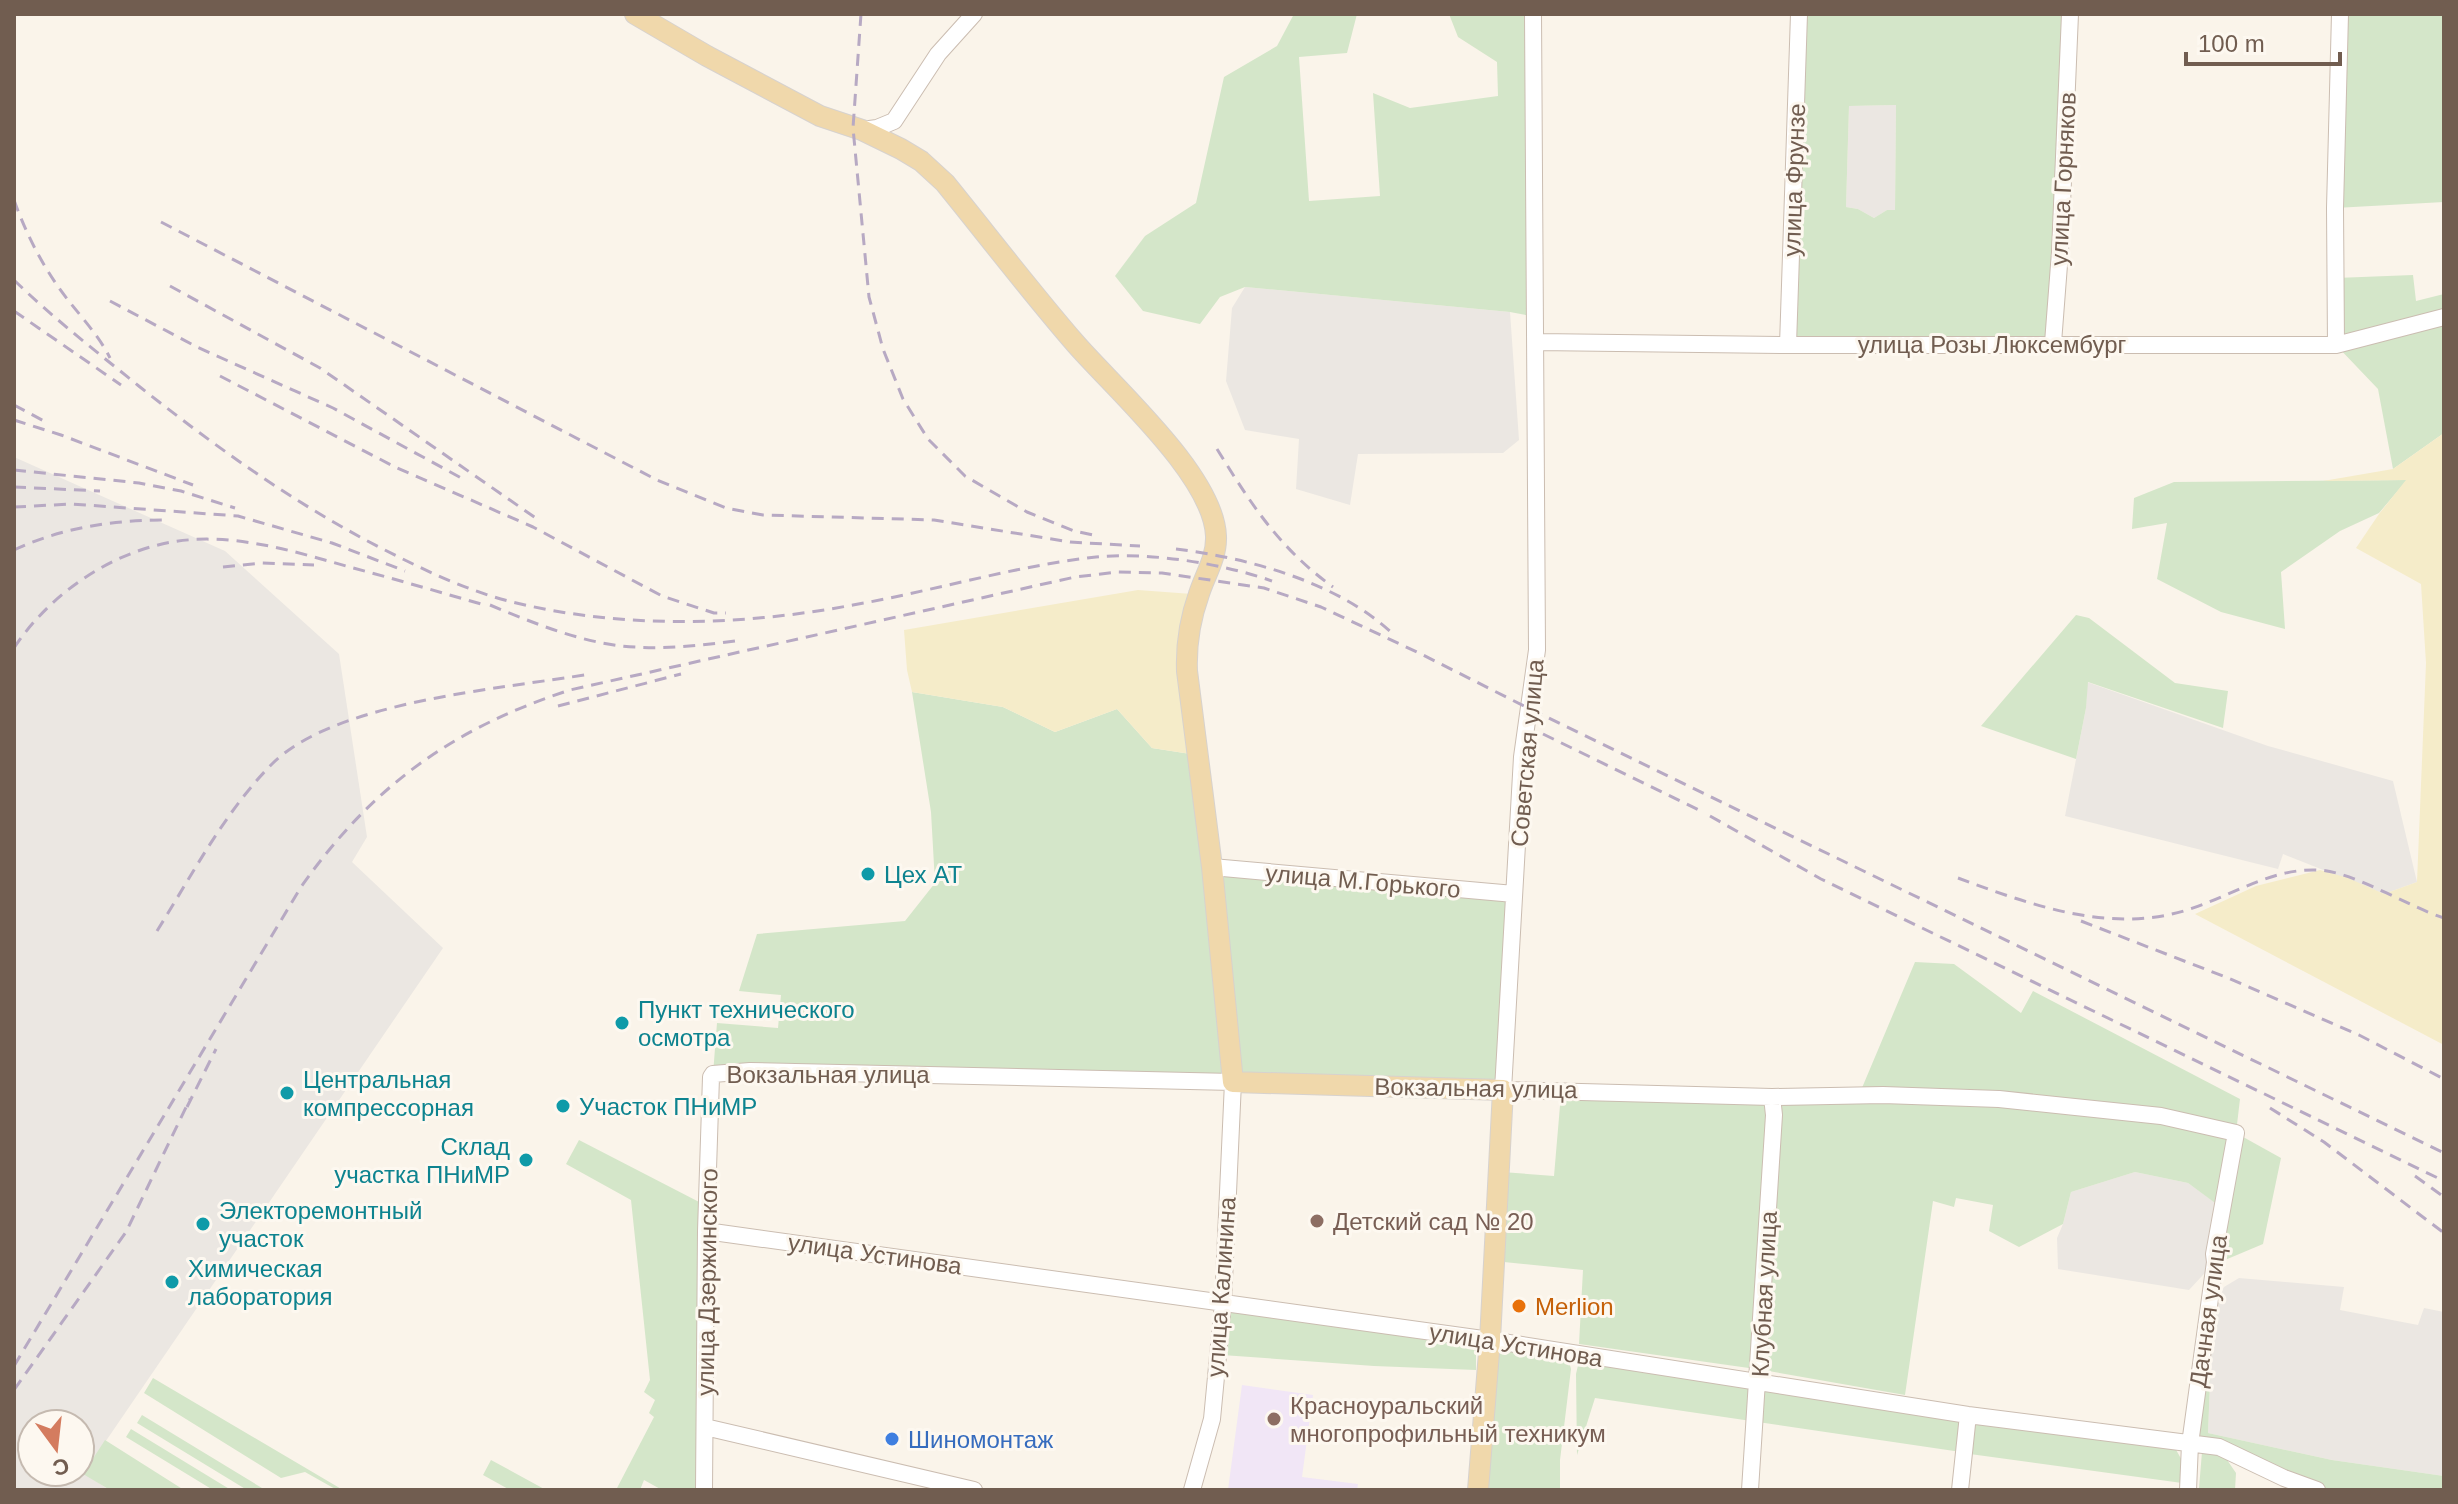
<svg xmlns="http://www.w3.org/2000/svg" width="2458" height="1504" font-family="Helvetica,sans-serif">
  <rect width="100%" height="100%" fill="#faf4ea"/>
  <!-- industrial -->
  <path fill="#ebe7e2" fill-rule="evenodd" d="M 1896,105 L 1895,211 L 1887,210 L 1874,218 L 1858,209 L 1846,207 L 1849,106 Z
    M 1245,287 L 1510,312 L 1519,440 L 1503,453 L 1358,454 L 1350,505 L 1296,489 L 1299,439 L 1245,430 L 1226,381 L 1232,308 Z
    M 14,457 L 225,551 L 339,654 L 367,837 L 352,862 L 443,948 L 84,1473 L 109,1490 L 14,1490 ZM 32,1424 L 80,1424 L 80,1472 L 32,1472 Z
    M 2087,682 L 2268,746 L 2393,781 L 2417,882 L 2384,894 L 2283,854 L 2278,869 L 2065,816 L 2086,708 Z
    M 2135,1172 L 2188,1183 L 2223,1208 L 2215,1262 L 2189,1290 L 2058,1269 L 2057,1238 L 2063,1224 L 2071,1192 Z
    M 2239,1278 L 2344,1287 L 2340,1310 L 2418,1325 L 2424,1308 L 2444,1312 L 2444,1476 L 2332,1460 L 2208,1433 L 2213,1307 L 2224,1287 Z"/>
  <!-- education -->
  <path fill="#f1e6f6" d="M 1242,1385 L 1313,1395 L 1302,1477 L 1358,1484 L 1357,1490 L 1228,1490 Z"/>
  <!-- green -->
  <path fill="#d4e6c9" fill-rule="evenodd" d="M 1294,14 L 1357,14 L 1347,53 L 1299,57 L 1309,201 L 1380,196 L 1373,93 L 1410,108 L 1498,96 L 1497,62 L 1458,37 L 1449,14 L 1533,14 L 1536,317 L 1510,312 L 1245,287 L 1220,297 L 1200,324 L 1143,311 L 1115,276 L 1145,236 L 1196,203 L 1224,77 L 1277,46 Z
    M 1799,14 L 2070,14 L 2053,343 L 1788,345 ZM 1896,105 L 1895,210 L 1887,210 L 1874,218 L 1858,209 L 1846,207 L 1849,106 Z
    M 2340,14 L 2444,14 L 2444,202 L 2335,208 Z
    M 2413,275 L 2416,301 L 2444,294 L 2444,433 L 2393,469 L 2378,389 L 2336,345 L 2336,278 Z
    M 2407,480 L 2379,513 L 2340,531 L 2281,572 L 2285,629 L 2221,612 L 2157,579 L 2167,523 L 2132,529 L 2134,498 L 2174,482 Z
    M 2076,615 L 2089,618 L 2175,683 L 2228,691 L 2223,728 L 2088,682 L 2086,708 L 2076,759 L 1981,726 Z
    M 912,692 L 1003,707 L 1055,732 L 1117,709 L 1152,748 L 1197,755 L 1212,867 L 1514,894 L 1503,1090 L 713,1074 L 717,1023 L 778,1028 L 781,995 L 739,991 L 757,934 L 905,921 L 935,883 L 931,812 Z
    M 1915,962 L 1954,964 L 2021,1013 L 2033,991 L 2240,1099 L 2236,1133 L 2281,1158 L 2263,1244 L 2225,1260 L 2214,1254 L 2222,1208 L 2188,1183 L 2135,1172 L 2071,1192 L 2063,1224 L 2019,1247 L 1989,1231 L 1993,1205 L 1956,1198 L 1954,1207 L 1933,1201 L 1905,1395 L 1763,1370 L 1579,1344 L 1583,1270 L 1494,1261 L 1502,1172 L 1554,1176 L 1561,1094 L 1859,1095 Z
    M 579,1140 L 703,1204 L 698,1490 L 662,1490 L 644,1480 L 640,1490 L 616,1490 L 654,1417 L 649,1413 L 655,1400 L 644,1392 L 650,1380 L 631,1200 L 566,1164 Z
    M 2213,1307 L 2208,1433 L 2332,1460 L 2444,1476 L 2444,1490 L 2317,1490 L 2192,1442 Z
    M 1228,1308 L 1476,1342 L 1476,1370 L 1374,1366 L 1222,1355 Z
    M 1491,1340 L 1568,1358 L 1571,1369 L 1560,1460 L 1560,1490 L 1476,1490 Z
    M 1579,1361 L 1965,1420 L 1961,1452 L 1595,1398 L 1577,1455 L 1576,1374 Z
    M 153,1378 L 343,1490 L 337,1490 L 305,1472 L 281,1478 L 144,1393 Z
    M 142,1415 L 262,1488 L 247,1490 L 137,1423 Z
    M 1973,1423 L 2175,1448 L 2184,1464 L 2182,1483 L 1970,1454 Z
    M 131,1429 L 231,1490 L 213,1490 L 126,1437 Z
    M 105,1440 L 184,1490 L 110,1490 L 83,1474 Z
    M 2202,1452 L 2223,1454 L 2236,1473 L 2235,1490 L 2199,1488 Z
    M 491,1460 L 546,1490 L 510,1490 L 483,1475 Z"/>
  <!-- sand -->
  <path fill="#f5ecc9" d="M 2444,433 L 2444,1045 L 2195,914 L 2256,886 L 2320,870 L 2348,878 L 2384,894 L 2417,882 L 2426,663 L 2421,584 L 2356,548 L 2379,514 L 2406,480 L 2323,481 L 2393,469 Z
    M 1138,590 L 1192,594 L 1187,640 L 1197,755 L 1152,748 L 1117,709 L 1055,732 L 1003,707 L 912,692 L 907,670 L 904,630 Z"/>
  <g fill="none" stroke-linecap="round" stroke-linejoin="round">
    <!-- minor casing -->
    <g stroke="#cbbdb1" stroke-width="18">
      <path id="minor" d="M 1533,14 L 1537,650 L 1522,757 L 1503,1090 L 1772,1097 L 1883,1095 L 1999,1099 L 2161,1116 L 2236,1133 L 2214,1254 L 2215,1262 L 2190,1444 L 2188,1490
        M 862,130 L 877,128 L 894,121 L 938,54 L 974,14
        M 1537,342 L 1788,345 L 2336,345 L 2444,317
        M 2053,343 L 2060,252 L 2070,14
        M 1788,345 L 1799,14
        M 2336,345 L 2335,208 L 2340,14
        M 1212,867 L 1514,894
        M 706,1231 L 1490,1340 L 1968,1415 L 2219,1447 L 2284,1478 L 2317,1490
        M 705,1427 L 974,1490
        M 704,1490 L 706,1231 L 711,1077 L 713,1074 L 750,1071 L 1233,1082 L 1223,1303 L 1212,1419 L 1192,1490
        M 1750,1490 L 1774,1115 L 1772,1097
        M 1960,1490 L 1968,1415"/>
    </g>
    <!-- major casing -->
    <g stroke="#d7d2ce" stroke-width="22">
      <path id="major" d="M 635,14 L 707,56 L 820,116 L 862,130 L 901,149 L 921,161 L 945,183 C 988,236 1030,291 1075,343 C 1114,388 1214,476 1216,536 C 1217,557 1205,575 1199,594 C 1190,619 1186,644 1187,671 L 1212,867 L 1233,1082 L 1503,1090 L 1490,1340 L 1478,1490"/>
    </g>
    <!-- minor -->
    <use href="#minor" stroke="#fff" stroke-width="16"/>
    <!-- major -->
    <use href="#major" stroke="#f0d8ab" stroke-width="20"/>
    <!-- rail -->
    <path stroke="#b7a9c3" stroke-width="3" stroke-dasharray="12 8" stroke-linecap="butt" d="M 861,14 L 853,128 L 869,297 L 883,349 L 903,399 L 928,439 L 965,476 L 1027,512 L 1074,531 L 1093,535
      M 14,200 C 25,231 40,261 59,288 C 76,312 97,332 110,358
      M 161,222 L 657,480 L 726,508 L 763,515 L 934,520 L 1070,542 L 1140,546
      M 14,280 C 53,318 97,352 140,387 C 216,447 292,502 379,547 C 426,571 473,594 525,605 C 633,629 745,625 853,605 C 934,591 1014,566 1096,557 C 1150,552 1221,563 1272,581
      M 170,286 L 320,368 L 540,521
      M 110,301 L 197,347 L 333,408 L 465,480
      M 14,311 L 121,385
      M 220,376 L 395,467 L 533,527 L 662,596 L 714,613 L 726,613
      M 14,405 L 44,421
      M 14,420 L 61,435 L 193,485
      M 1217,449 C 1251,504 1279,548 1333,587
      M 14,470 L 139,483 L 181,491 L 235,508
      M 14,487 L 100,491
      M 14,507 L 72,504 L 238,516 L 332,543 L 405,571
      M 1176,549 C 1249,558 1341,583 1395,636
      M 14,550 C 61,528 112,520 164,520
      M 223,567 L 262,563 L 314,565
      M 490,605 C 531,622 577,641 622,646 C 660,650 697,646 735,641
      M 14,648 C 49,595 109,553 172,542 C 230,532 290,550 346,566 C 391,578 436,591 481,604
      M 558,706 L 681,674
      M 1543,734 L 1699,810
      M 1710,816 L 1821,879 L 2444,1181
      M 1958,878 C 2031,905 2112,935 2190,909 C 2233,895 2272,868 2318,870 C 2352,871 2409,907 2444,918
      M 2081,921 L 2228,978 L 2359,1035 L 2444,1079
      M 157,931 C 192,875 224,813 271,765 C 333,701 502,689 590,674
      M 187,1107 L 216,1049
      M 2270,1108 L 2324,1142 L 2444,1233
      M 2415,1176 L 2444,1197
      M 14,1366 L 301,887 C 372,786 453,728 570,690 L 1075,577 L 1118,572 L 1162,573 L 1264,588 L 1321,607 L 1419,653 L 1528,708 L 2444,1153
      M 14,1390 L 126,1232 L 190,1099"/>
  </g>
  <!-- markers -->
  <g fill="#0f9aa8" stroke="#fdf8f0" stroke-width="3">
    <circle cx="868" cy="874" r="8"/>
    <circle cx="622" cy="1023" r="8"/>
    <circle cx="287" cy="1093" r="8"/>
    <circle cx="563" cy="1106" r="8"/>
    <circle cx="526" cy="1160" r="8"/>
    <circle cx="203" cy="1224" r="8"/>
    <circle cx="172" cy="1282" r="8"/>
  </g>
  <g fill="#8d6e63" stroke="#fdf8f0" stroke-width="3">
    <circle cx="1317" cy="1221" r="8"/>
    <circle cx="1274" cy="1419" r="8"/>
  </g>
  <circle fill="#e8710a" stroke="#fdf8f0" stroke-width="3" cx="1519" cy="1306" r="8"/>
  <circle fill="#3f7fe0" stroke="#fdf8f0" stroke-width="3" cx="892" cy="1439" r="8"/>
  <g text-anchor="middle" dominant-baseline="central" stroke-width="6" stroke-linejoin="round" paint-order="stroke">
    <!-- street labels -->
    <g font-size="24" fill="#715d50" stroke="#fdf8f0">
      <text transform="translate(2063 179) rotate(-87)">улица Горняков</text>
      <text transform="translate(1794 180) rotate(-88)">улица Фрунзе</text>
      <text x="1992" y="344">улица Розы Люксембург</text>
      <text transform="translate(1527 753) rotate(-85)">Советская улица</text>
      <text transform="translate(1363 881) rotate(5)">улица М.Горького</text>
      <text x="828" y="1074">Вокзальная улица</text>
      <text transform="translate(1476 1088) rotate(1)">Вокзальная улица</text>
      <text transform="translate(875 1254) rotate(8)">улица Устинова</text>
      <text transform="translate(707 1282) rotate(-89)">улица Дзержинского</text>
      <text transform="translate(1221 1287) rotate(-86)">улица Калинина</text>
      <text transform="translate(1764 1294) rotate(-87)">Клубная улица</text>
      <text transform="translate(2208 1311) rotate(-82)">Дачная улица</text>
      <text transform="translate(1516 1345) rotate(9)">улица Устинова</text>
    </g>
    <!-- culture labels -->
    <g font-size="24" fill="#0d838f" stroke="#fdf8f0" text-anchor="start">
      <text x="884" y="874">Цех АТ</text>
      <text x="638" y="1009">Пункт технического<tspan x="638" dy="28">осмотра</tspan></text>
      <text x="303" y="1079">Центральная<tspan x="303" dy="28">компрессорная</tspan></text>
      <text x="579" y="1106">Участок ПНиМР</text>
      <text x="510" y="1146" text-anchor="end">Склад<tspan x="510" dy="28">участка ПНиМР</tspan></text>
      <text x="219" y="1210">Электоремонтный<tspan x="219" dy="28">участок</tspan></text>
      <text x="188" y="1268">Химическая<tspan x="188" dy="28">лаборатория</tspan></text>
    </g>
    <!-- education labels -->
    <g font-size="24" fill="#785e54" stroke="#fdf8f0" text-anchor="start">
      <text x="1333" y="1221">Детский сад № 20</text>
      <text x="1290" y="1405">Красноуральский<tspan x="1290" dy="28">многопрофильный техникум</tspan></text>
    </g>
    <!-- food labels -->
    <g font-size="24" fill="#c56008" stroke="#fdf8f0" text-anchor="start">
      <text x="1535" y="1306">Merlion</text>
    </g>
    <!-- shop labels -->
    <g font-size="24" fill="#366cbe" stroke="#fdf8f0" text-anchor="start">
      <text x="908" y="1439">Шиномонтаж</text>
    </g>
  </g>
  <!-- border -->
  <rect width="2458" height="1504" fill="none" stroke="#715d50" stroke-width="32"/>
  <!-- north arrow -->
  <g transform="translate(56 1448) rotate(165)"><circle r="38" fill="#fdf8f0" stroke="#c5bab0" stroke-width="2"/>
  <path d="M0-6L14 30L0 20L-14 30Z" fill="#d47c5f"/>
  <text y="-12" font-size="22" font-weight="bold" text-anchor="middle" fill="#715d50">С</text>
  </g>
  <!-- scale -->
  <path d="M2186 52v12h154v-12" fill="none" stroke="#715d50" stroke-width="4"/>
  <text x="2198" y="52" font-size="24" fill="#715d50" stroke="#fdf8f0" stroke-width="6" paint-order="stroke">100 m</text>
</svg>
